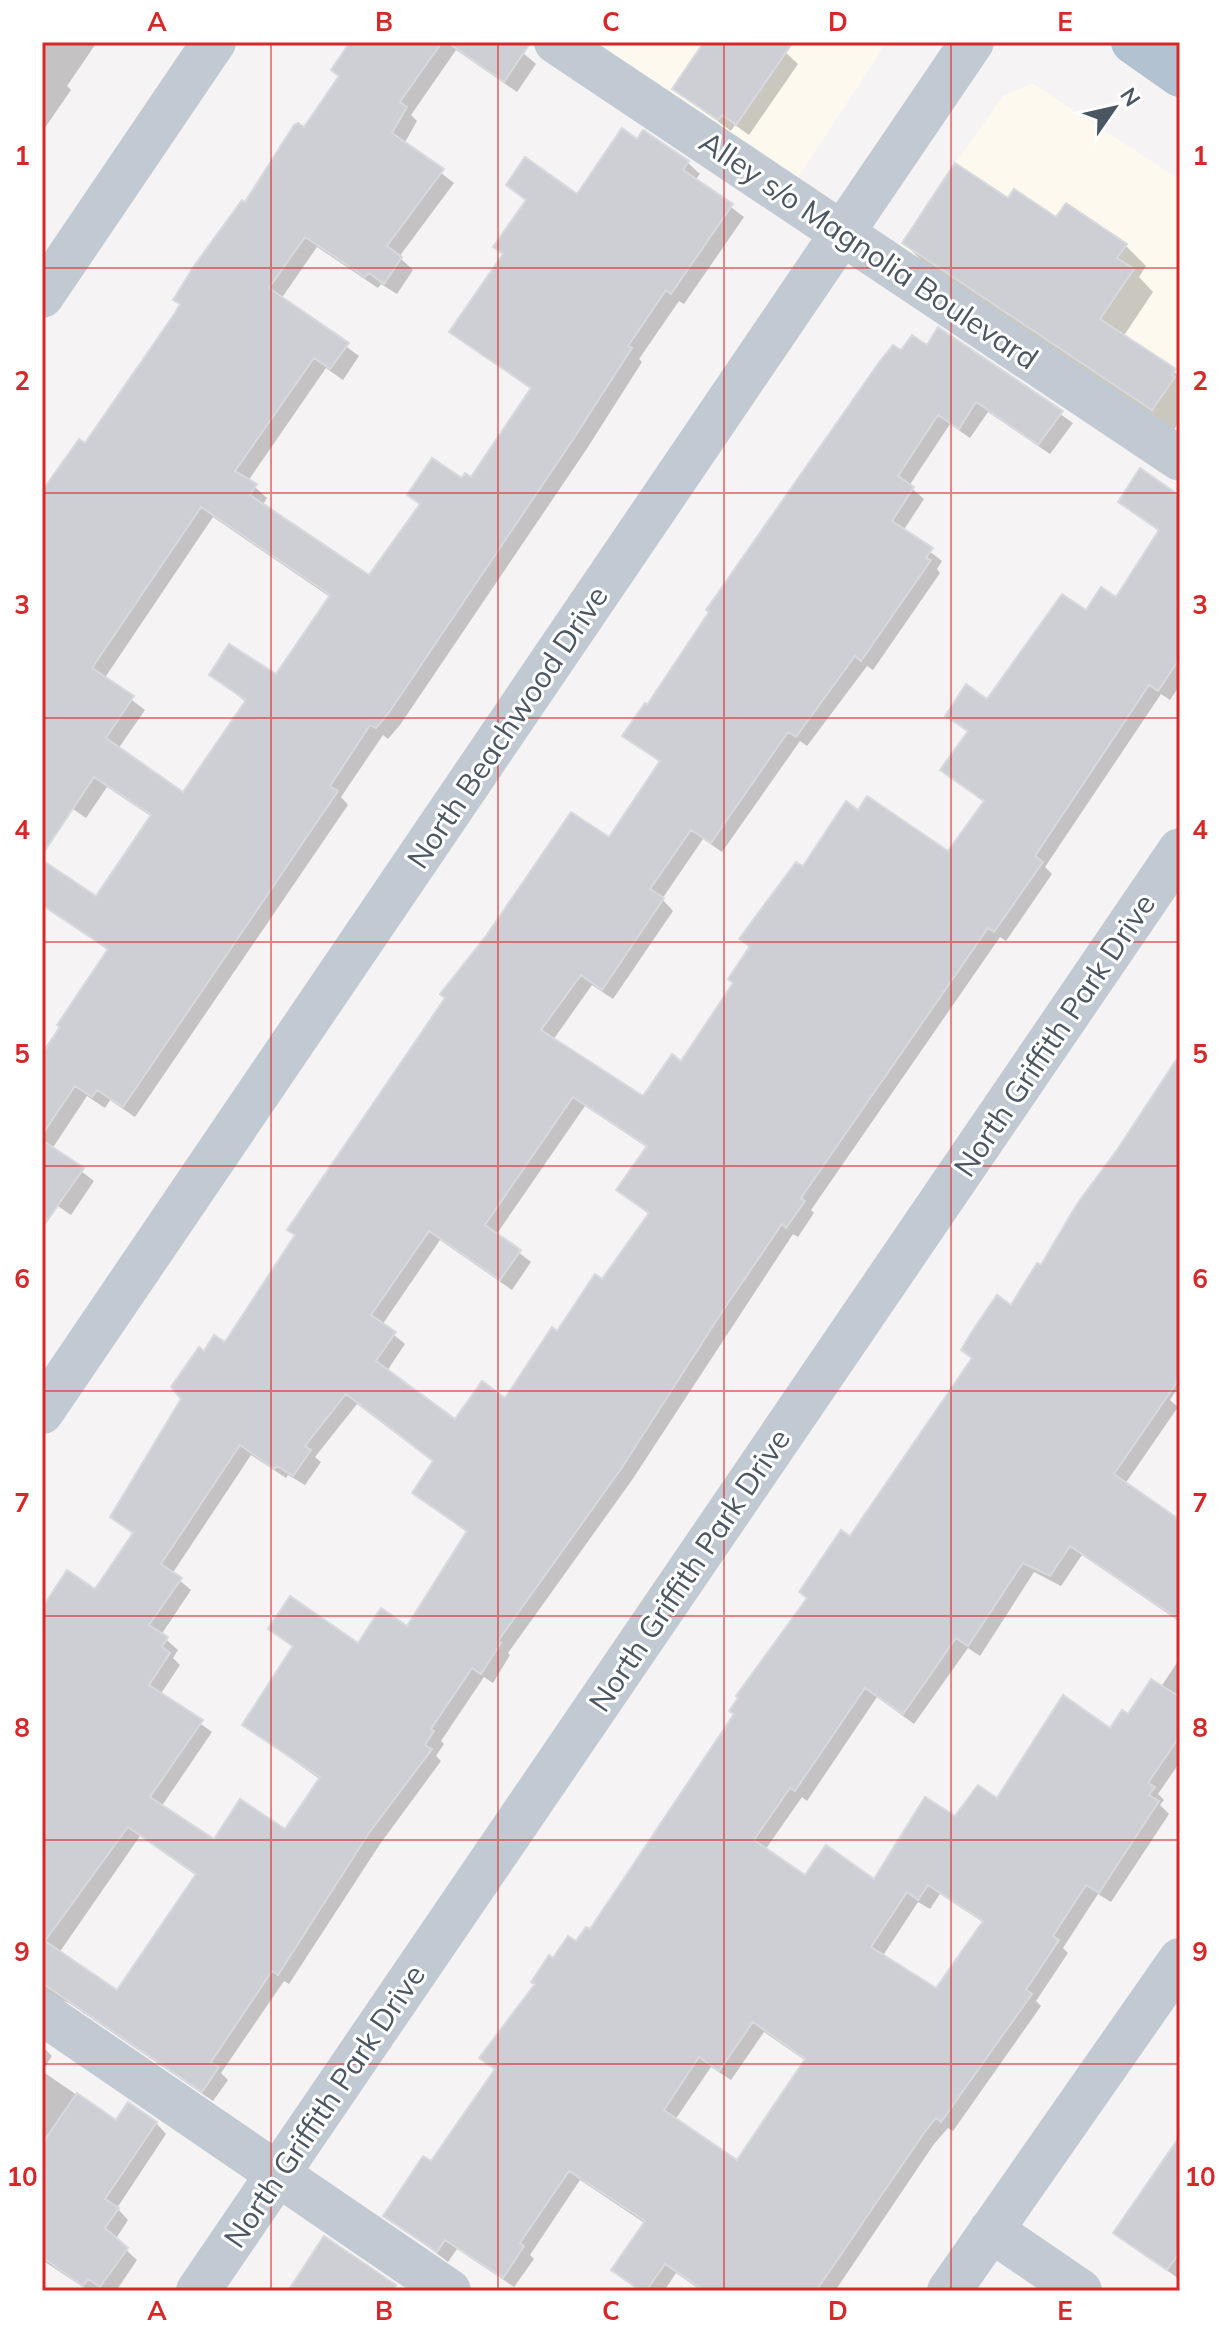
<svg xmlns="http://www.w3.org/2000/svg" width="1222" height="2333" font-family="Mulish,sans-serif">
  <rect width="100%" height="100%" fill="#f5f3f3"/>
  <!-- commercial -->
  <path fill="#fdf9ef" d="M 590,42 L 887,42 L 797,179 Z
    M 1032,83 L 1180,180 L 1180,433 L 897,246 L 1003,96 Z"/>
  <!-- shadow -->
  <path fill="#0003" fill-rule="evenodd" d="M 42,42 L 97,42 L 67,86 L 71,90 L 42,132 Z
    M 352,42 L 510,42 L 536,64 L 517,92 L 456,50 L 411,115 L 417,121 L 404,144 L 454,183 L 399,257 L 413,270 L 397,294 L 381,284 L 378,288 L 317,247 L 281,299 L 359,356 L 343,380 L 326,368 L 248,481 L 267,498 L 262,506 L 370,578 L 421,506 L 409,494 L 471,480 L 532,390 L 452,332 L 504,256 L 496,247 L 527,202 L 509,185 L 577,197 L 638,141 L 688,163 L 700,174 L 695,180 L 744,217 L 684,304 L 679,301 L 639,359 L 642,362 L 586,450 L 400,725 L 388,739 L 383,735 L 341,797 L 348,805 L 135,1117 L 110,1100 L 105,1108 L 87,1096 L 52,1149 L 94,1181 L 71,1215 L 58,1206 L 42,1229 L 42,1046 L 45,1048 L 109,951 L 57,912 L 97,898 L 152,817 L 107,787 L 86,818 L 42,788 L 42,493 L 85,446 L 177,314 L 246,204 L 305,130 L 341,77 ZM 213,517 L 330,597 L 276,677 L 211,675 L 246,702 L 184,795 L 118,749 L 145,710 L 104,679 Z
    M 707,42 L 790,42 L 784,51 L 798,64 L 749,135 L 735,125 L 731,131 L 674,89 Z
    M 1008,201 L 1125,245 L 1146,266 L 1139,277 L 1153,292 L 1123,337 L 1180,376 L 1180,420 L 1174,430 L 925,264 L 904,243 Z
    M 939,330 L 1073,423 L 1050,454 L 988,412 L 970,438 L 950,424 L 909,486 L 924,499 L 903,531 L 942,561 L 937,569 L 940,573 L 873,670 L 867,666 L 807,746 L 800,741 L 722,852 L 703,839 L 662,899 L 673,911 L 613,999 L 592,985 L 553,1040 L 643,1099 L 682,1063 L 735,984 L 751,949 L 741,939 L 859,813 L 949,854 L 985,803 L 943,770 L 969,733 L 948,716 L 988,701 L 1087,613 L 1116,600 L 1160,532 L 1120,502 L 1180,500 L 1180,685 L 1170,700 L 1161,694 L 1045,867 L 1052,874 L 1006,941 L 1000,937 L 811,1210 L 814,1213 L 798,1237 L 793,1234 L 632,1480 L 508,1653 L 510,1655 L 493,1683 L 484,1677 L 441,1741 L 444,1744 L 436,1756 L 441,1761 L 380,1844 L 289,1984 L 284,1981 L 221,2073 L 228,2080 L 213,2101 L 69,2003 L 55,1998 L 42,2001 L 42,1610 L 96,1592 L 134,1535 L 112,1517 L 183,1398 L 204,1354 L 225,1345 L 610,840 L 661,763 L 625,736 L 902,353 L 927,348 ZM 585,1106 L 648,1148 L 618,1190 L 650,1215 L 603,1281 L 505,1401 L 456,1422 L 387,1371 L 405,1344 L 382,1325 L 440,1240 L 512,1290 L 531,1262 L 496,1235 ZM 357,1404 L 435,1463 L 414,1493 L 468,1533 L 407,1629 L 359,1646 L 270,1629 L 294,1648 L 244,1725 L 321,1780 L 285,1832 L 215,1842 L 161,1807 L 212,1732 L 160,1695 L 180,1665 L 173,1658 L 178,1650 L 161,1635 L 191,1590 L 172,1574 L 251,1455 L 286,1478 L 288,1475 L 305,1485 L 321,1462 L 315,1457 ZM 140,1836 L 197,1876 L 118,1993 L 59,1953 Z
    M 1180,1076 L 1180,1384 L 1170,1400 L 1178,1407 L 1125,1484 L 1180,1523 L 1180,1622 L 1082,1555 L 1061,1586 L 1034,1572 L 980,1656 L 968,1648 L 914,1724 L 877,1697 L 807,1801 L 802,1797 L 765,1850 L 805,1878 L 874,1881 L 956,1819 L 998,1801 L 1110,1731 L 1161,1687 L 1180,1658 L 1180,1762 L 1158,1794 L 1164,1800 L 1160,1805 L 1169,1814 L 1111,1902 L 1098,1894 L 1063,1948 L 1068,1953 L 1036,2001 L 1041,2006 L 953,2131 L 948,2128 L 934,2144 L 835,2291 L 702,2291 L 676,2273 L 664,2291 L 639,2291 L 614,2270 L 646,2224 L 580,2180 L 530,2255 L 534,2259 L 514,2287 L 457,2249 L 448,2262 L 386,2215 L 431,2164 L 496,2071 L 482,2058 L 554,1961 L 591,1932 L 655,1837 L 652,1835 L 973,1360 L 964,1350 L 1012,1307 ZM 940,1894 L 984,1923 L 937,1991 L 882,1957 L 918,1902 L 930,1909 ZM 764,2032 L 806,2061 L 738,2163 L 675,2120 L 711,2067 L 731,2080 Z
    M 42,2046 L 52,2056 L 42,2071 L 116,2122 L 156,2123 L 166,2134 L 117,2208 L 128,2220 L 115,2240 L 137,2260 L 116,2291 L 89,2291 L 42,2260 Z
    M 1180,2144 L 1180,2278 L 1179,2279 L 1116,2233 Z"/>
  <!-- building -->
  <path fill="#cdcfd5" stroke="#d7d9de" stroke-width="2" fill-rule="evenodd" d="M 350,42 L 442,42 L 400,102 L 407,107 L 392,133 L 444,169 L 387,246 L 402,257 L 384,284 L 369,273 L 365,277 L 305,237 L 269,288 L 349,343 L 330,369 L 314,358 L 235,471 L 257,484 L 250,495 L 369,575 L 420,504 L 407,495 L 432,458 L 462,478 L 465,473 L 471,477 L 531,388 L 449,332 L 503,254 L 493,247 L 526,200 L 506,185 L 525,157 L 577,194 L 622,128 L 637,139 L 643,130 L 689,161 L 683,170 L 733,204 L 671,294 L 666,290 L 628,346 L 632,348 L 574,438 L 388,714 L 376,728 L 370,725 L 330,786 L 338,791 L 123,1107 L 97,1090 L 92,1097 L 75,1086 L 42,1135 L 42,1055 L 60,1027 L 57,1025 L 108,949 L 42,905 L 42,860 L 96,896 L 151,815 L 94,777 L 42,855 L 42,491 L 79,439 L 85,443 L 175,313 L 180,304 L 173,300 L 194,266 L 242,200 L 245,202 L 294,125 L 298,123 L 304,127 L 339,76 L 331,70 ZM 201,507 L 330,595 L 276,674 L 229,644 L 209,675 L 246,700 L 183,792 L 106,738 L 134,696 L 92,668 Z
    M 447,42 L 531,42 L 504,82 Z
    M 704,42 L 793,42 L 736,125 L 722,115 L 718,120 L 672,89 Z
    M 955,163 L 1008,198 L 1014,189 L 1056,217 L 1066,203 L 1127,244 L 1117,258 L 1134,269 L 1100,319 L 1176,369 L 1172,375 L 1175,377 L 1152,410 L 902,243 Z
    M 938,327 L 1063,411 L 1038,445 L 976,402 L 959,429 L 938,415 L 898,476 L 914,487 L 892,521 L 933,548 L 926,558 L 931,560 L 861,661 L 855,656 L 796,737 L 788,732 L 711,843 L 691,830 L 650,889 L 664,898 L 602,990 L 581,975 L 541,1030 L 643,1096 L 672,1054 L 681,1061 L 733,983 L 728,979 L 750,946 L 739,939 L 796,862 L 803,866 L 846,801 L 858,810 L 867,796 L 948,851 L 984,801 L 940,770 L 968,731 L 945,716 L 966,684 L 987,699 L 1062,594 L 1086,610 L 1101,587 L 1116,597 L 1159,530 L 1118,502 L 1140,468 L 1180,496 L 1180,658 L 1158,691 L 1149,685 L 1035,856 L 1043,862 L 994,932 L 988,928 L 801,1198 L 805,1201 L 786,1228 L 782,1224 L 722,1312 L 621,1469 L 498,1641 L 501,1643 L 481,1674 L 472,1668 L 431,1729 L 434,1731 L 425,1745 L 432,1749 L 369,1833 L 278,1975 L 272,1971 L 211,2062 L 219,2067 L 202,2092 L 42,1983 L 42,1608 L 67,1570 L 95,1589 L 133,1533 L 110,1517 L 181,1399 L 171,1387 L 199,1347 L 204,1351 L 214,1335 L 225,1342 L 295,1235 L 287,1230 L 445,998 L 440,994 L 486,936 L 571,812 L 609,837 L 660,761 L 622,736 L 645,703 L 647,705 L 709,612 L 706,610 L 880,361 L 893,345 L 901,350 L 912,335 L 927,345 ZM 573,1097 L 647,1146 L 616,1190 L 649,1213 L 602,1279 L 595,1274 L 557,1331 L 552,1327 L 505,1398 L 482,1381 L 455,1419 L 376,1361 L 396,1332 L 371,1315 L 429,1231 L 500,1280 L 521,1250 L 485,1225 ZM 346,1394 L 433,1461 L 412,1493 L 467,1531 L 407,1626 L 381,1608 L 358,1643 L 290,1596 L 268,1629 L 293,1646 L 242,1725 L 320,1777 L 285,1829 L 240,1799 L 214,1839 L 150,1797 L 203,1720 L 149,1685 L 170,1653 L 162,1647 L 168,1637 L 149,1625 L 182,1578 L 161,1564 L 240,1445 L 274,1469 L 277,1466 L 293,1476 L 311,1450 L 305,1446 ZM 128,1827 L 196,1874 L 117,1990 L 45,1941 Z
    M 1180,1054 L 1180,1378 L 1114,1474 L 1180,1520 L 1180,1620 L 1070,1546 L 1050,1576 L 1023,1563 L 968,1646 L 956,1638 L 903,1714 L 865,1688 L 795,1791 L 790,1788 L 754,1840 L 805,1875 L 826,1845 L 874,1879 L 925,1797 L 955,1816 L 978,1785 L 997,1798 L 1063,1695 L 1110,1728 L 1122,1710 L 1128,1714 L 1151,1679 L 1180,1697 L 1180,1736 L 1148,1783 L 1155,1787 L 1149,1795 L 1159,1801 L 1099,1893 L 1086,1885 L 1053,1936 L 1059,1940 L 1026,1990 L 1032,1994 L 941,2122 L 936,2118 L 924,2133 L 816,2291 L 705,2291 L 665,2264 L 646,2291 L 641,2291 L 611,2270 L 645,2221 L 569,2171 L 520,2243 L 524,2246 L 503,2278 L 445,2240 L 437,2252 L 383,2216 L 423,2156 L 431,2161 L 495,2069 L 479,2058 L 535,1984 L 531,1982 L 549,1955 L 553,1958 L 568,1936 L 576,1941 L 586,1927 L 590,1929 L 734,1714 L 729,1711 L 738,1698 L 736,1696 L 807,1598 L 799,1592 L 841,1530 L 850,1536 L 972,1358 L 961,1350 L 971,1333 L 997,1295 L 1011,1305 L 1037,1263 L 1041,1265 L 1077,1204 L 1117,1150 ZM 928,1885 L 983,1921 L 936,1988 L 871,1947 L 907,1892 L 918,1900 ZM 753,2022 L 805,2059 L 737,2160 L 664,2110 L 699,2057 L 719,2071 Z
    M 42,1140 L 84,1168 L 42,1228 Z
    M 77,2093 L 116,2120 L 128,2102 L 157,2122 L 105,2199 L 119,2208 L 105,2228 L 128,2248 L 100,2287 L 88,2279 L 83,2286 L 42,2257 L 42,2144 Z
    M 1180,2136 L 1180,2252 L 1167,2270 L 1113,2233 Z
    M 324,2236 L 396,2285 L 393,2291 L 288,2291 Z"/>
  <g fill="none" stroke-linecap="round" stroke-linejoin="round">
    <!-- minor -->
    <path stroke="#c1cad2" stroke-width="44" d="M 556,42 L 1180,459
      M 42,296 L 214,42
      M 42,1412 L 972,42
      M 42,2013 L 449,2291
      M 991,2230 L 1080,2291
      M 198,2291 L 1180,850
      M 949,2291 L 1180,1960"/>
    <!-- major -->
    <path stroke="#b3c2d1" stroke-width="44" d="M 1133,42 L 1180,75"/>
  </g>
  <!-- grid -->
  <path fill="none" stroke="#d62828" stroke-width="2" stroke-opacity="0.55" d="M 271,42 L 271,2291M 498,42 L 498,2291M 724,42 L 724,2291M 951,42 L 951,2291M 42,268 L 1180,268M 42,493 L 1180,493M 42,718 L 1180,718M 42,942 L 1180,942M 42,1166 L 1180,1166M 42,1391 L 1180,1391M 42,1616 L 1180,1616M 42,1840 L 1180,1840M 42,2064 L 1180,2064"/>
  <g text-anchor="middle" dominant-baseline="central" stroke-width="6" stroke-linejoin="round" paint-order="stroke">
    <!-- street labels -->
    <g font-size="30" fill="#4a5661" stroke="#fff">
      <text transform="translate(869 250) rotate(34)">Alley s/o Magnolia Boulevard</text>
      <text transform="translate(507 727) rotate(-56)">North Beachwood Drive</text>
      <text transform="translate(1054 1035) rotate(-56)">North Griffith Park Drive</text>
      <text transform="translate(689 1570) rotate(-56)">North Griffith Park Drive</text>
      <text transform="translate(324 2106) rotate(-56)">North Griffith Park Drive</text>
    </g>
  </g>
  <!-- border -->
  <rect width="1222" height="2333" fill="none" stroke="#ffffff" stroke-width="88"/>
  <!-- north arrow -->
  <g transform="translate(1114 108) rotate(56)" stroke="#ffffff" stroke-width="6" paint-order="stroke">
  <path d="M0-6L14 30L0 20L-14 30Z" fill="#4a5661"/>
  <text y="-12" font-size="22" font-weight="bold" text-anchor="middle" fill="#4a5661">N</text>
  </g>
  <rect x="44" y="44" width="1134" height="2245" fill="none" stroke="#d62828" stroke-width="3"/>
  <g font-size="26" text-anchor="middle" font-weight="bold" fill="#d62828">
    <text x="157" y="31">A</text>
    <text x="384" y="31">B</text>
    <text x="611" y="31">C</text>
    <text x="838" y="31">D</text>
    <text x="1065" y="31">E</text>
    <text x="22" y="165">1</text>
    <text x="1200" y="165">1</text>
    <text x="22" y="390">2</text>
    <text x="1200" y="390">2</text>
    <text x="22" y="614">3</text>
    <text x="1200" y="614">3</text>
    <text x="22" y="839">4</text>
    <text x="1200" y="839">4</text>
    <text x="22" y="1063">5</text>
    <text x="1200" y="1063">5</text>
    <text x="22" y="1288">6</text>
    <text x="1200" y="1288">6</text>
    <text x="22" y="1512">7</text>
    <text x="1200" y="1512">7</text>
    <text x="22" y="1737">8</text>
    <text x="1200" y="1737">8</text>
    <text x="22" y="1961">9</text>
    <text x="1200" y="1961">9</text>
    <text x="22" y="2186">10</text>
    <text x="1200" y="2186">10</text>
    <text x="157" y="2320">A</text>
    <text x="384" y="2320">B</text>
    <text x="611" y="2320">C</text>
    <text x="838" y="2320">D</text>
    <text x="1065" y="2320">E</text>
  </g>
</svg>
